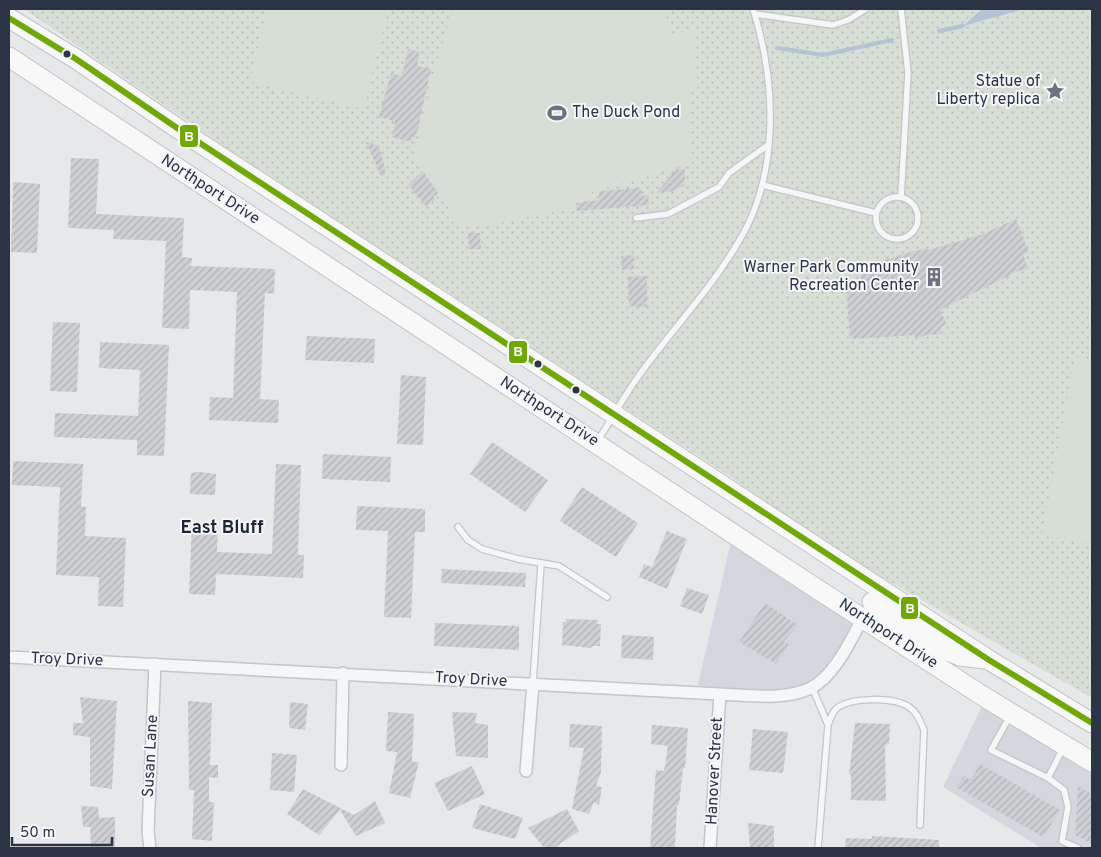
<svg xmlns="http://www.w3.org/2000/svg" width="1101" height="857" font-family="Overpass,sans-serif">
  <defs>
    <pattern id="green-dots" width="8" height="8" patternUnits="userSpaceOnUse" patternTransform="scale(1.25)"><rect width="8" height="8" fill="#d6ded6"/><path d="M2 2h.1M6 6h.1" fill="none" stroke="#b8bfb9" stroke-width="1.8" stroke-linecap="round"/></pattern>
    <pattern id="building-hatch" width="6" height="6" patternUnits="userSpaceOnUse" patternTransform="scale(1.25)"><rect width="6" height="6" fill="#ced0d3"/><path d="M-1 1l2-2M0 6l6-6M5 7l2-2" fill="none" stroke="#b1b3b6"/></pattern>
  </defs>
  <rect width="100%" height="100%" fill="#e6e8ea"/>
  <!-- built -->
  <path fill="#d4d7dd" d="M 733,533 L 863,618 L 833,668 L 803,691 L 696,693 Z
    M 986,698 L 1092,762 L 1092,848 L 1041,848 L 943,787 Z"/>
  <!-- green -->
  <path fill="url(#green-dots)" d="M 24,9 L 1092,9 L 1092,698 L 840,553 L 734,479 L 269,177 Z"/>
  <!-- pitch -->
  <path fill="#d6ded6" d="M 267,9 L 388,9 L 364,109 L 250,82 Z
    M 453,9 L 666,9 L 669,33 L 694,31 L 698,91 L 689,92 L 692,163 L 589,193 L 591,204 L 499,223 L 461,226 L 414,159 L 435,67 Z
    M 1075,357 L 1092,360 L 1092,545 L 1042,535 Z"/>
  <!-- water -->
  <path fill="#b4c4d5" d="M 982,9 L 1024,9 L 963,26 Z"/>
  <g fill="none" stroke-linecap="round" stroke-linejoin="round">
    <!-- stream -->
    <path stroke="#b4c4d5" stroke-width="4" d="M 939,31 L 963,26
      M 777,48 L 823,55 L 892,40"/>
  </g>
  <!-- building -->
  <path fill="url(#building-hatch)" d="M 408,49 L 419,52 L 417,66 L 431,69 L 416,137 L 412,137 L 411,142 L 392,137 L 395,121 L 379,117 L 391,73 L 402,76 Z
    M 366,142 L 379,146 L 386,174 L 381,176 Z
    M 71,158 L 99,159 L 96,214 L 184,218 L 182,257 L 192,258 L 191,266 L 275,269 L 274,294 L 265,293 L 260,399 L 279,400 L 278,423 L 209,420 L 210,397 L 233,398 L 237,292 L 190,290 L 189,329 L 162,328 L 166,241 L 113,239 L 114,230 L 68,228 Z
    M 685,168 L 684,186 L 675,189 L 675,191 L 656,193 L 676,170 Z
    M 423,171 L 438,193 L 433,197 L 435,199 L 427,207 L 408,185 Z
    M 13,182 L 40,184 L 37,253 L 11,252 Z
    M 641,188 L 642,196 L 648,195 L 649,205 L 577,211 L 576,203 L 599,200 L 599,191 Z
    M 1016,219 L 1029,252 L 1023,254 L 1028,269 L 1020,270 L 940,310 L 947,325 L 941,327 L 941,334 L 926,335 L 915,340 L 915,335 L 850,339 L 846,284 L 861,283 L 861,265 L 873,264 L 904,254 L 927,248 L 927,250 L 957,242 L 983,234 Z
    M 468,233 L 480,233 L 481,249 L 469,249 Z
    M 634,255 L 634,269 L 622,270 L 621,256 Z
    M 647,276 L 647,307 L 629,306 L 628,277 Z
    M 53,322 L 80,323 L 77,392 L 50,391 Z
    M 307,336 L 375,339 L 374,363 L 305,360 Z
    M 100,342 L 169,345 L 164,456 L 137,455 L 137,440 L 54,437 L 55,413 L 138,416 L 140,370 L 99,368 Z
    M 401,375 L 426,377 L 423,445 L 397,444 Z
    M 492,442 L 548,480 L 525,512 L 470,474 Z
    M 323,454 L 391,457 L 390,482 L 322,479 Z
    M 13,461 L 83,464 L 81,506 L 86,507 L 85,536 L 126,538 L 123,607 L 98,606 L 99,577 L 56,575 L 60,487 L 12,485 Z
    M 276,464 L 301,465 L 298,555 L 304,555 L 303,578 L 216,574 L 215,595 L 189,594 L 192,524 L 218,525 L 217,552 L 272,554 Z
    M 198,472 L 216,474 L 215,495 L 190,494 L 191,473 Z
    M 582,487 L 638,523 L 616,557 L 560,521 Z
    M 357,506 L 425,509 L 425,532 L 415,532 L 411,618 L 384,617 L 388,531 L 356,530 Z
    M 667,531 L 687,539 L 667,589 L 639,577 L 644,564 L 652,567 Z
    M 442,569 L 526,573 L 525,587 L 441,583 Z
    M 687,588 L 709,595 L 702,614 L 680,606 Z
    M 765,603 L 798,625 L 784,641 L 789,644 L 776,664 L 739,642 Z
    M 566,619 L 598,620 L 597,624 L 601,624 L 600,646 L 592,646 L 591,648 L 562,645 L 563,622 L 566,622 Z
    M 435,623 L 519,626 L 519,650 L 434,646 Z
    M 622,635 L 654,637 L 653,660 L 621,658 Z
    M 80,697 L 117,701 L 112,789 L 90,786 L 90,737 L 73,735 L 73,723 L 83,723 Z
    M 188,701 L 212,703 L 210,765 L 218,765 L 218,778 L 209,777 L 209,802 L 214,802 L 212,841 L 192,839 L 194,790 L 189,790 Z
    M 290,702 L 308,704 L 305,730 L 289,728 Z
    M 388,712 L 414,714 L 412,762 L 419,762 L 410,798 L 389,793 L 397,752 L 386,751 Z
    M 452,712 L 477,713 L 475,723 L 488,725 L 488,758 L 456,756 Z
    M 855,723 L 890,724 L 889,744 L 885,745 L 886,801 L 851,800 L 851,775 L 849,775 Z
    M 570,724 L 602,726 L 601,772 L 596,786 L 602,787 L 599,805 L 594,802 L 589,814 L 572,809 L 584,748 L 569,747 Z
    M 652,725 L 688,728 L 685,768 L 683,768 L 679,805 L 677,805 L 675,848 L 650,848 L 656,770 L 664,771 L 668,746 L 651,744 Z
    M 753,729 L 788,732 L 783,773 L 749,770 Z
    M 272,753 L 297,755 L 294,792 L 270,790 Z
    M 980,764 L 1060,810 L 1043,837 L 956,787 L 964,776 L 971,780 Z
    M 472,766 L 485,794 L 448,811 L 434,783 Z
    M 1078,786 L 1092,794 L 1092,844 L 1075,835 Z
    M 303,789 L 354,815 L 375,801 L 385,823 L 356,836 L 340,810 L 319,835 L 287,814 Z
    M 480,804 L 523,818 L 515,839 L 472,828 Z
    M 81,806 L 98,807 L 99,818 L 115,817 L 115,846 L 91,847 L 90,827 L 83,827 Z
    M 567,809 L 579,831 L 554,848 L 544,848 L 528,828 Z
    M 748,823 L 774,826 L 774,848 L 750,848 Z
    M 872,836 L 939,840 L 939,848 L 845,848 L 846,838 L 872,839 Z"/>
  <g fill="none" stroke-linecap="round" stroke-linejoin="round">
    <!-- lane casing -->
    <g stroke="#c4c6c8" stroke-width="8">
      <path id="lane" d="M 901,9 L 908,73 L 901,197
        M 755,14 L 833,25 L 848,20 L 866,9
        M 762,185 L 876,213
        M876 218a21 21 0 1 1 42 0a21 21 0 1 1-42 0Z
        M 636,218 L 668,214 L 719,187 L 729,173 L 768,145
        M 597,442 C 614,415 629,387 649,362 C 679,322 714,284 739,241 C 780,174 776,81 753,9
        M 458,527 L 468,540 L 482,549 L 518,559 L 559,566 L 607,597
        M 533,683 L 541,564
        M 812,687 L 828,725
        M 1010,716 L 991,750 L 1048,778 L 1064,790 L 1068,807 L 1062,841 L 1078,848
        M 1048,778 L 1063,748
        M 818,848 L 828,725 C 830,719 832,712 837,708 C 852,697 894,697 909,707 C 917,712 920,721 924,730 L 920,825"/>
    </g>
    <!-- street casing -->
    <g stroke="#c4c6c8" stroke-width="14">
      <path id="street" d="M 9,657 L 720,694 C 749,695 784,701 811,688 C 836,675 852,637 865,614
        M 341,765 L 343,673
        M 526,771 L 533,683
        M 150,848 L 148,831 L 155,664
        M 710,848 L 720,694"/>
    </g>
    <!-- primary casing -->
    <g stroke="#c2c5c8" stroke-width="21">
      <path id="primary" d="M 9,18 L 76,59 L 180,130 L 989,660 L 1092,723
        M 9,57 L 814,587 L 986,698 L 1092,762
        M 872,602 L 948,651 L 960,656 L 985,659"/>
    </g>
    <!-- lane -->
    <use href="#lane" stroke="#f5f6f7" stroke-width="5.5"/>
    <!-- street -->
    <use href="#street" stroke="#f5f6f7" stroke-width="11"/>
    <!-- primary -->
    <use href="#primary" stroke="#f8f8f8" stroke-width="19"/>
    <!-- bus-1 casing -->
    <g stroke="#f4f6f9" stroke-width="10">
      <path id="bus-1" d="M 9,18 L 76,59 L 180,130 L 989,660 L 1092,723"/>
    </g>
    <!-- bus-1 -->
    <use href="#bus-1" stroke="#70a807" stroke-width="6"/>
  </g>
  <!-- icons -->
  <defs>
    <g id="sight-bare" transform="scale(1.5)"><path d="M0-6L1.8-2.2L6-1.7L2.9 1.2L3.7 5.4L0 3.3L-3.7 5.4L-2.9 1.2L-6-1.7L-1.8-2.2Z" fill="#6c737f" stroke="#f4f6f9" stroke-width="2.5" paint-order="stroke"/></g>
    <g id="stadium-bare" transform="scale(1.5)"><path d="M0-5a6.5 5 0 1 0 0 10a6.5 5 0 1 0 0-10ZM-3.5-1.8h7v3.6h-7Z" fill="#6c737f" stroke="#f4f6f9" stroke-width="2.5" paint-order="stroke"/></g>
    <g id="building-bare" transform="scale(1.5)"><path d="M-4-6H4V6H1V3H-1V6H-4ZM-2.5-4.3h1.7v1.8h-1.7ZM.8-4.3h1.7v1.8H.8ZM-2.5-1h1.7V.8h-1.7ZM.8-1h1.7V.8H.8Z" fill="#6c737f" stroke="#f4f6f9" stroke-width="2.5" paint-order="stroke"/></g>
  </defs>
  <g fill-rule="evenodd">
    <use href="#sight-bare" x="1055" y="91"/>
    <use href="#stadium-bare" x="557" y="113"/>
    <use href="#building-bare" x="934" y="277"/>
  </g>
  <!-- markers -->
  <g fill="#2b3445" stroke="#f4f6f9" stroke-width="2">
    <circle cx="67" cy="54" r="4.5"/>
    <circle cx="538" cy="364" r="4.5"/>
    <circle cx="576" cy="390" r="4.5"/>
  </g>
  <g text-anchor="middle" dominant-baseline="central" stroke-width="4" stroke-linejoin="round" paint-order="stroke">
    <!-- poi labels -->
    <g font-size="16" fill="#2b3445" stroke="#f4f6f9" text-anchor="end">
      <text x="1040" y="82">Statue of<tspan x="1040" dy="18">Liberty replica</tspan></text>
      <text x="572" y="113" text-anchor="start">The Duck Pond</text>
      <text x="919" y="268">Warner Park Community<tspan x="919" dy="18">Recreation Center</tspan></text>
    </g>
    <!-- street labels -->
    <g font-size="16" fill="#2b3445" stroke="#f4f6f9">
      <text transform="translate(210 190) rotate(33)">Northport Drive</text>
      <text transform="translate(549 412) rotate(33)">Northport Drive</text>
      <text transform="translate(888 634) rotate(33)">Northport Drive</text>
      <text transform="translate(67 660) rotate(2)">Troy Drive</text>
      <text transform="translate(471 680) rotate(3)">Troy Drive</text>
      <text transform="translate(151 756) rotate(-87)">Susan Lane</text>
      <text transform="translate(715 771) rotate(-87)">Hanover Street</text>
    </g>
    <!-- neighbourhood labels -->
    <g font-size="18" font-weight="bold" fill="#1d2536" stroke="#f4f6f9">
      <text x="222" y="528">East Bluff</text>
    </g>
  </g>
  <g stroke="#f4f6f9" stroke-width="2">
    <rect x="179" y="124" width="20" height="24" rx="5" fill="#70a807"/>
    <rect x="508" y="340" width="20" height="24" rx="5" fill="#70a807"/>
    <rect x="900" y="596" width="19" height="24" rx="5" fill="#70a807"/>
  </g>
  <g font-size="14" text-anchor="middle" font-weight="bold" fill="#fff">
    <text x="189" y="141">B</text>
    <text x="518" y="356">B</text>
    <text x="910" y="613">B</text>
  </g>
  <!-- border -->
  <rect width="1101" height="857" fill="none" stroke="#2b3445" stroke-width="20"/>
  <!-- scale -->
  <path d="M12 837v8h100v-8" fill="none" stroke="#2b3445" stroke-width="2.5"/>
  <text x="20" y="837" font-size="15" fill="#2b3445" stroke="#f4f6f9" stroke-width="4" paint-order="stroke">50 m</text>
</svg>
